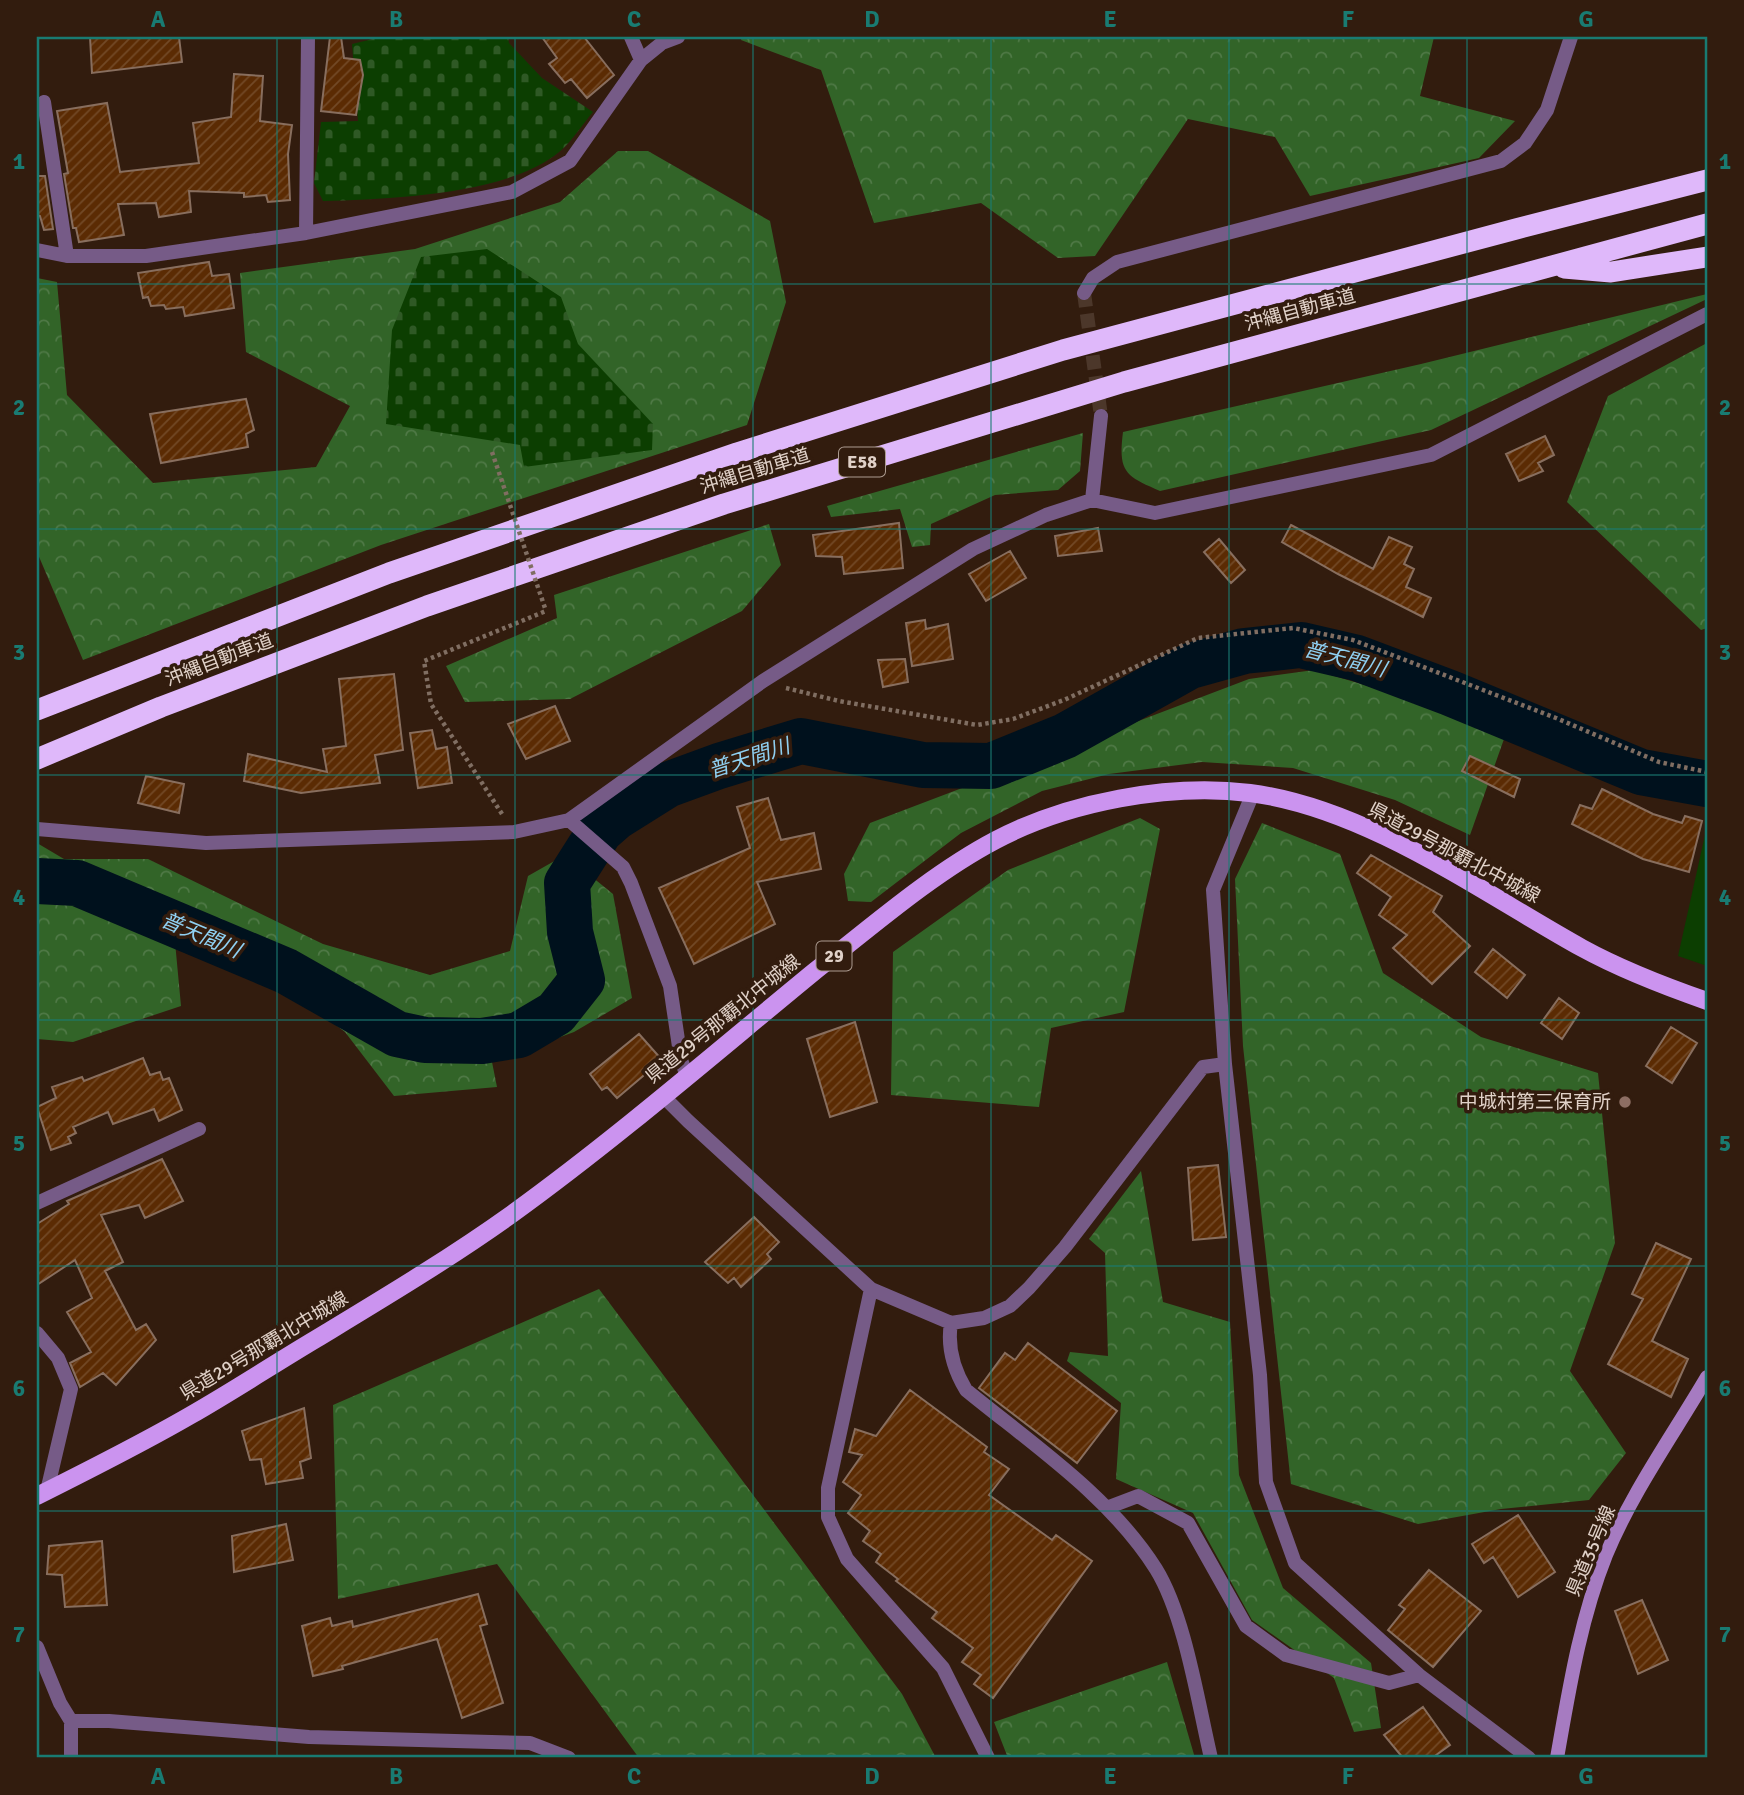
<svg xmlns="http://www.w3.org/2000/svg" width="1744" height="1795" font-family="Signika,'Noto Sans JP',sans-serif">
  <defs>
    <pattern id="forest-crowns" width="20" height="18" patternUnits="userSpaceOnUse" patternTransform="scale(1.75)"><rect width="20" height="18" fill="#326428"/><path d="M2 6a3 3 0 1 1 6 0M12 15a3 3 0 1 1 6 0" fill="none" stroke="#4f7946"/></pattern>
    <pattern id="cemetery-stones" width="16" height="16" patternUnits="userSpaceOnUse" patternTransform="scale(1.75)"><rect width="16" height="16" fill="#0c3e01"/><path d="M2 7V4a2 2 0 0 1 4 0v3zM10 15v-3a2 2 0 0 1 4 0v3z" fill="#2f5925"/></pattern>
    <pattern id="building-hatch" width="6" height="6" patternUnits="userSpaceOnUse" patternTransform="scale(1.75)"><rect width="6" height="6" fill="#5b2b03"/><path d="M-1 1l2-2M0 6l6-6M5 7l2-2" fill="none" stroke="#724926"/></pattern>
  </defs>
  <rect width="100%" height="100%" fill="#321c0e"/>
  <!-- green -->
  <path fill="#0c3e01" d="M 1707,826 L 1707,966 L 1678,956 Z"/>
  <!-- forest -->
  <path fill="url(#forest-crowns)" d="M 742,37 L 1434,37 L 1420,96 L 1515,121 L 1479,158 L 1310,196 L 1275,137 L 1188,119 L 1095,256 L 1058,258 L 981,203 L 874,223 L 821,70 L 741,40 Z
    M 618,151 L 648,151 L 770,221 L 786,302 L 747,425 L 381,545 L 83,660 L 37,552 L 37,278 L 57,282 L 67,395 L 153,483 L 316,467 L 350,406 L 246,352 L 240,273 L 415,249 L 560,202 Z
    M 1707,294 L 1707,299 L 1431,430 L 1160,491 C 1125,476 1118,472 1123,432 L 1421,364 Z
    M 1707,343 L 1707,628 L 1701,630 L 1567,502 L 1608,396 Z
    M 1083,433 L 1080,471 L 1058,490 L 995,495 L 931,524 L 930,545 L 912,547 L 900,509 L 831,517 L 827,506 Z
    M 769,524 L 781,565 L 742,611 L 570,699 L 465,702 L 446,666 L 557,618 L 554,595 Z
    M 1314,670 L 1412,699 L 1504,739 L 1470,835 L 1395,800 L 1293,768 L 1202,762 L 1109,774 L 1042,791 L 961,833 L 871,902 L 848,901 L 844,874 L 870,823 L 1249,679 Z
    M 1140,818 L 1160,829 L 1124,1012 L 1051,1028 L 1039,1107 L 891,1095 L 893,952 L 1008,870 Z
    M 1262,823 L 1340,854 L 1383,973 L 1481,1037 L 1598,1073 L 1615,1243 L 1570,1371 L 1626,1453 L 1589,1500 L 1501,1509 L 1418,1524 L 1291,1484 L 1243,1046 L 1235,879 Z
    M 37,843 L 64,859 L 148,859 L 323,944 L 430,975 L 510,951 L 528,876 L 565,855 L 613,894 L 632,998 L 574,1032 L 492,1062 L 497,1087 L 394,1096 L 345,1032 L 205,925 L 175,942 L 181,1006 L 73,1042 L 37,1039 Z
    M 1141,1171 L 1163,1302 L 1230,1322 L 1239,1475 L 1283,1588 L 1371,1663 L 1381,1728 L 1354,1732 L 1334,1678 L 1252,1620 L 1193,1513 L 1116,1479 L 1121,1403 L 1067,1361 L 1070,1352 L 1108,1356 L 1105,1253 L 1089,1239 Z
    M 599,1289 L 902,1694 L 936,1758 L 639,1758 L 497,1564 L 338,1599 L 333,1405 Z
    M 1167,1662 L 1195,1758 L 1008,1758 L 994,1722 Z"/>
  <!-- cemetery -->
  <path fill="url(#cemetery-stones)" d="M 381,37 L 508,37 L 509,43 L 542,78 L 593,112 C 581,126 569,146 554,156 C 500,195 389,199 323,201 L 314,183 L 321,122 L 358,121 L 352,44 Z
    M 487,249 L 561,297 L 578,344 L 653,424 L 652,450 L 524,467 L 520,445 L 386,424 L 392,330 L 421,257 Z"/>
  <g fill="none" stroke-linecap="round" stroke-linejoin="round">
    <!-- river -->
    <path stroke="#00111d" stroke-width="46" d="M 37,881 L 77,883 L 286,971 L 397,1034 L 425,1040 L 482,1041 L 519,1035 L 556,1013 L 582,980 L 570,932 L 567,883 L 600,831 L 616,817 L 667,785 L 719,766 L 801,741 L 923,765 L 991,766 L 1065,736 L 1190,666 L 1244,651 L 1301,645 L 1357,658 L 1450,693 L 1641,772 L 1707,784"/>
  </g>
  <!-- building -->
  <path fill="url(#building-hatch)" stroke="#886e5e" stroke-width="2" d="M 90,37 L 179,37 L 182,62 L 92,73 Z
    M 330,37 L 341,37 L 344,58 L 360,60 L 363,75 L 356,115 L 321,111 Z
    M 542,37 L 584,37 L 614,75 L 587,98 L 571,79 L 565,83 L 549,64 L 557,58 Z
    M 234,74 L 263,76 L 260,121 L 292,125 L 288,154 L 290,200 L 268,202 L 266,195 L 244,197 L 244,193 L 189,191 L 191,212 L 159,217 L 156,203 L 118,204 L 124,235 L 79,242 L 76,228 L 73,228 L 64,174 L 68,173 L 57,111 L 107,103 L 120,172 L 199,163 L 193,123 L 231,117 Z
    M 37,176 L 45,176 L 53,229 L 44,230 L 40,216 L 37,215 Z
    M 209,262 L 212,276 L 229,274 L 234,308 L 185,316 L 183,307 L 166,309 L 164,305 L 151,306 L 148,297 L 143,298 L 138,273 Z
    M 246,399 L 254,430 L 246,434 L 248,447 L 161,463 L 150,414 Z
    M 1545,436 L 1554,455 L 1538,463 L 1543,471 L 1519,481 L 1506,454 Z
    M 899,523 L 903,568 L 844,574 L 842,557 L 816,556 L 813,535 Z
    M 1291,525 L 1373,569 L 1389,537 L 1412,547 L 1404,564 L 1414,569 L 1406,587 L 1431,598 L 1423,617 L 1338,574 L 1282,542 Z
    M 1098,528 L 1102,551 L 1058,556 L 1055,536 Z
    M 1219,539 L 1245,570 L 1231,583 L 1204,552 Z
    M 1010,551 L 1026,578 L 986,601 L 969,574 Z
    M 925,620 L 926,629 L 948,624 L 953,659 L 912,666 L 906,623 Z
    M 905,659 L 908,682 L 883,687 L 878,660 Z
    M 394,674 L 403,750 L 375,755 L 380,783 L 301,793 L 244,781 L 248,754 L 327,772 L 323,749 L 346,746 L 339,679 Z
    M 555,706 L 570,741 L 526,759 L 508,724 Z
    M 432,730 L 436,749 L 447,747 L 452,783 L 418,788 L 410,733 Z
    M 1470,756 L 1520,779 L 1514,797 L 1462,771 Z
    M 146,776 L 184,784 L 179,813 L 138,803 Z
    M 1602,789 L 1653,814 L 1682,823 L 1685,816 L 1702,821 L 1689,872 L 1643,859 L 1572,824 L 1580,805 L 1592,809 Z
    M 768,798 L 781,840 L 814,833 L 821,869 L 757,882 L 775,924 L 694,964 L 659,888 L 750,848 L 737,807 Z
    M 1371,855 L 1442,896 L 1433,912 L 1470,946 L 1432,984 L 1393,948 L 1407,935 L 1379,915 L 1391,897 L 1357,873 Z
    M 1493,949 L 1525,975 L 1507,998 L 1475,972 Z
    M 1559,998 L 1579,1013 L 1562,1039 L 1541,1023 Z
    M 855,1022 L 877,1102 L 830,1117 L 807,1039 Z
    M 1671,1027 L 1697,1043 L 1672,1083 L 1646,1066 Z
    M 639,1034 L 662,1060 L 617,1098 L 607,1087 L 602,1090 L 590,1074 Z
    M 143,1058 L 150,1075 L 160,1072 L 163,1080 L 169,1078 L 182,1110 L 159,1121 L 154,1109 L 113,1124 L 108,1112 L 73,1127 L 76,1133 L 68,1137 L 71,1143 L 51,1150 L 37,1107 L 56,1098 L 52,1087 L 82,1077 L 84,1081 Z
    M 162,1159 L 183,1201 L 145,1218 L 139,1205 L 101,1215 L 123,1262 L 105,1271 L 136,1330 L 146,1324 L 156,1340 L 116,1385 L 103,1373 L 80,1387 L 70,1363 L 91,1352 L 67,1312 L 92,1298 L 75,1260 L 37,1285 L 37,1224 L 69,1204 L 67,1201 Z
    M 1218,1165 L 1226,1237 L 1193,1240 L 1188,1168 Z
    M 754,1217 L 779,1242 L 767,1254 L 771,1259 L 741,1287 L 734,1278 L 728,1283 L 705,1262 Z
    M 1656,1243 L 1691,1259 L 1652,1341 L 1688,1359 L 1671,1397 L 1608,1364 L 1643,1299 L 1632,1294 Z
    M 1028,1343 L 1117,1411 L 1077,1463 L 979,1388 L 1005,1353 L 1015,1360 Z
    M 910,1390 L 987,1447 L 984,1452 L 1009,1469 L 989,1495 L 1052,1540 L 1056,1535 L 1092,1561 L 993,1698 L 974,1684 L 981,1675 L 962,1662 L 973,1648 L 932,1618 L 937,1612 L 896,1581 L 898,1579 L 876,1562 L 881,1554 L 863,1541 L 870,1531 L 848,1513 L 861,1495 L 843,1482 L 862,1455 L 849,1452 L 855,1429 L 876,1436 Z
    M 304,1408 L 311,1458 L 300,1462 L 303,1478 L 266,1484 L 261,1459 L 250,1460 L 242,1431 Z
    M 1518,1515 L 1555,1572 L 1518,1597 L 1493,1557 L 1484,1563 L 1472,1544 Z
    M 286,1524 L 293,1560 L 234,1572 L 232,1536 Z
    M 102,1541 L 107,1605 L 65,1607 L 62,1575 L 47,1574 L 49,1546 Z
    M 1429,1570 L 1481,1611 L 1433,1667 L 1388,1630 L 1405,1609 L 1399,1605 Z
    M 478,1594 L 487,1624 L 480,1626 L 503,1703 L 462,1718 L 437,1639 L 342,1666 L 343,1669 L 313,1676 L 302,1626 L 330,1618 L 332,1626 L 352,1621 L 353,1627 Z
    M 1642,1600 L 1668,1660 L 1638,1674 L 1615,1611 Z
    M 1423,1707 L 1450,1745 L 1432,1758 L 1403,1758 L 1384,1735 Z"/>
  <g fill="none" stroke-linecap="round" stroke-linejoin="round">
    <!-- street-tunnel -->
    <path stroke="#4c372a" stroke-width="14" stroke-dasharray="14 7" stroke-linecap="butt" d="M 1084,293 L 1101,416"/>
    <!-- path -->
    <path stroke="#806e62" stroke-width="4.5" stroke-dasharray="3.5 3.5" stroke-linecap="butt" d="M 786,688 L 839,701 L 977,725 L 1013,719 L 1064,700 L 1198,638 L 1293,628 L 1353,640 L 1556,718 L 1659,762 L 1707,772
      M 502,814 L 431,704 L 424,661 L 546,611"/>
    <!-- street -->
    <path stroke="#765b87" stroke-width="14" d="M 631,37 L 641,60
      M 44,102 L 67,256
      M 306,233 L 308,37
      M 37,250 L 67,256 L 146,256 L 306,233 L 512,192 L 570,161 L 641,60 L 662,43 L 678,37
      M 1084,293 L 1093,278 L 1117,262 L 1501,161 L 1525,143 L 1547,110 L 1571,37
      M 1092,500 L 1101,416
      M 1253,793 L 1213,890 L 1225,1064 L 1260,1375 L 1266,1482 L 1295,1563 L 1419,1675 L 1529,1758
      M 569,820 L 623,867 L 631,883 L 670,986 L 681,1060 L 687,1076
      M 37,829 L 206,843 L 514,832 L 569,820 L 763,681 L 973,549 L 1046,515 L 1092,500 L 1155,513 L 1431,455 L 1707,314
      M 663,1096 L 688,1121 L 871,1289 L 951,1323 L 984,1318 L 1010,1306 L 1029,1288 L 1065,1247 L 1203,1067 L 1225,1064
      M 37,1203 L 199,1129
      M 871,1289 L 828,1488 L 828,1517 L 847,1559 L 943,1668 L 988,1758
      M 951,1323 C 947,1347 954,1370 966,1390 C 1032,1444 1110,1496 1156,1569 C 1185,1616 1198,1703 1211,1758
      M 37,1333 L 58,1358 L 71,1389 L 47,1491
      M 1109,1507 L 1138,1496 L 1188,1523 L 1246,1626 L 1286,1655 L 1389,1683 L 1419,1675
      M 37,1647 L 60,1703 L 71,1721 L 71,1758
      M 71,1721 L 109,1721 L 309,1737 L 530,1743 L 569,1758"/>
    <!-- secondary -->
    <path stroke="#a67bc1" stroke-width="14" d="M 1557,1758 C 1569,1690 1580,1620 1606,1555 C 1632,1492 1673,1435 1707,1377"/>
    <!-- primary -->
    <path stroke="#cb93ef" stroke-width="18" d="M 37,1496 C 89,1470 141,1444 191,1415 C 233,1391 274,1364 316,1339 C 382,1299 449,1259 512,1214 C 617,1138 715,1053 815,971 C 871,927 933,873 996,840 C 1068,802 1169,783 1250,793 C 1367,808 1481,892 1582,948 C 1622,970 1664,986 1707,1001"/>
    <!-- highway -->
    <path stroke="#dfb8fa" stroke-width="21" d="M 1564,268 L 1611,272 L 1707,257
      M 37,710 L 389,573 L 737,453 L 1063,350 L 1516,229 L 1707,180
      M 37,759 L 161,707 L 427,606 L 724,504 L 1124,382 L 1707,224"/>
    <!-- path-bridge -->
    <path stroke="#806e62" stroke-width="4.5" stroke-dasharray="3.5 3.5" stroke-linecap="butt" d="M 492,452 L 546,611"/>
  </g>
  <!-- grid -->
  <path fill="none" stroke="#197b72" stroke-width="2" stroke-opacity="0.55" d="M 277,37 L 277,1758M 515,37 L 515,1758M 753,37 L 753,1758M 991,37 L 991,1758M 1229,37 L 1229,1758M 1467,37 L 1467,1758M 37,284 L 1707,284M 37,529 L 1707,529M 37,775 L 1707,775M 37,1020 L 1707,1020M 37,1266 L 1707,1266M 37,1511 L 1707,1511"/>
  <!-- markers -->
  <circle fill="#8d6e63" stroke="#321c0e" stroke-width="2.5" cx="1625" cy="1102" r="7"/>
  <g text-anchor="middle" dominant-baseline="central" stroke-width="7" stroke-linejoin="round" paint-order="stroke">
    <!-- shield labels -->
    <g fill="#321c0e" stroke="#ac9b90" stroke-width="2">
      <rect x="839" y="447.5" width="46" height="29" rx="5"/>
      <rect x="816.5" y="941.5" width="35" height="29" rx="5"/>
    </g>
    <g font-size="18" font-weight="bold" fill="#e0d1c8">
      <text x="862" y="462">E58</text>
      <text x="834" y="956">29</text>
    </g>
    <!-- street labels -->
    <g font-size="19" fill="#e0d1c8" stroke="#321c0e">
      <text transform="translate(1300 310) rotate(-15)">沖縄自動車道</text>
      <text transform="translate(755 471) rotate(-17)">沖縄自動車道</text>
      <text transform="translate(219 660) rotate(-21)">沖縄自動車道</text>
      <text transform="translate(1454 853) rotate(28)">県道29号那覇北中城線</text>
      <text transform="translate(723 1019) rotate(-39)">県道29号那覇北中城線</text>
      <text transform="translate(264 1346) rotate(-31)">県道29号那覇北中城線</text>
      <text transform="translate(1591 1551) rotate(-67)">県道35号線</text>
    </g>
    <!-- poi labels -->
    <g font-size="19" fill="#e0d1c8" stroke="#321c0e" text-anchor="end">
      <text x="1611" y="1102">中城村第三保育所</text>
    </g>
    <!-- water labels -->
    <g font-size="21" font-style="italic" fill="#8fd0f2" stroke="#321c0e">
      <text transform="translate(1345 659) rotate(15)">普天間川</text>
      <text transform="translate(749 758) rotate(-18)">普天間川</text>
      <text transform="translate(201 935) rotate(23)">普天間川</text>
    </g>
  </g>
  <!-- border -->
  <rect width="1744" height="1795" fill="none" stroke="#321c0e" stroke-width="77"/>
  <rect x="38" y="38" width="1668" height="1718" fill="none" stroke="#197b72" stroke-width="2.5"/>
  <g font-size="23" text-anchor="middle" font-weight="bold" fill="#197b72">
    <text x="158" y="27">A</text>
    <text x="396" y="27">B</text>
    <text x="634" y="27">C</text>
    <text x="872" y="27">D</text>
    <text x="1110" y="27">E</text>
    <text x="1348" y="27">F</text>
    <text x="1586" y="27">G</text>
    <text x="19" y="169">1</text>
    <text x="1725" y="169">1</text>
    <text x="19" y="415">2</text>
    <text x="1725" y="415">2</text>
    <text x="19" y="660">3</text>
    <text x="1725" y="660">3</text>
    <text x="19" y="905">4</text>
    <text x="1725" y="905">4</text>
    <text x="19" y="1151">5</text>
    <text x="1725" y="1151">5</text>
    <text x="19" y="1396">6</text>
    <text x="1725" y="1396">6</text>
    <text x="19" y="1642">7</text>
    <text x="1725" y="1642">7</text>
    <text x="158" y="1784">A</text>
    <text x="396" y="1784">B</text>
    <text x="634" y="1784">C</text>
    <text x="872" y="1784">D</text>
    <text x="1110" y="1784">E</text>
    <text x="1348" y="1784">F</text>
    <text x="1586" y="1784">G</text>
  </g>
</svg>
